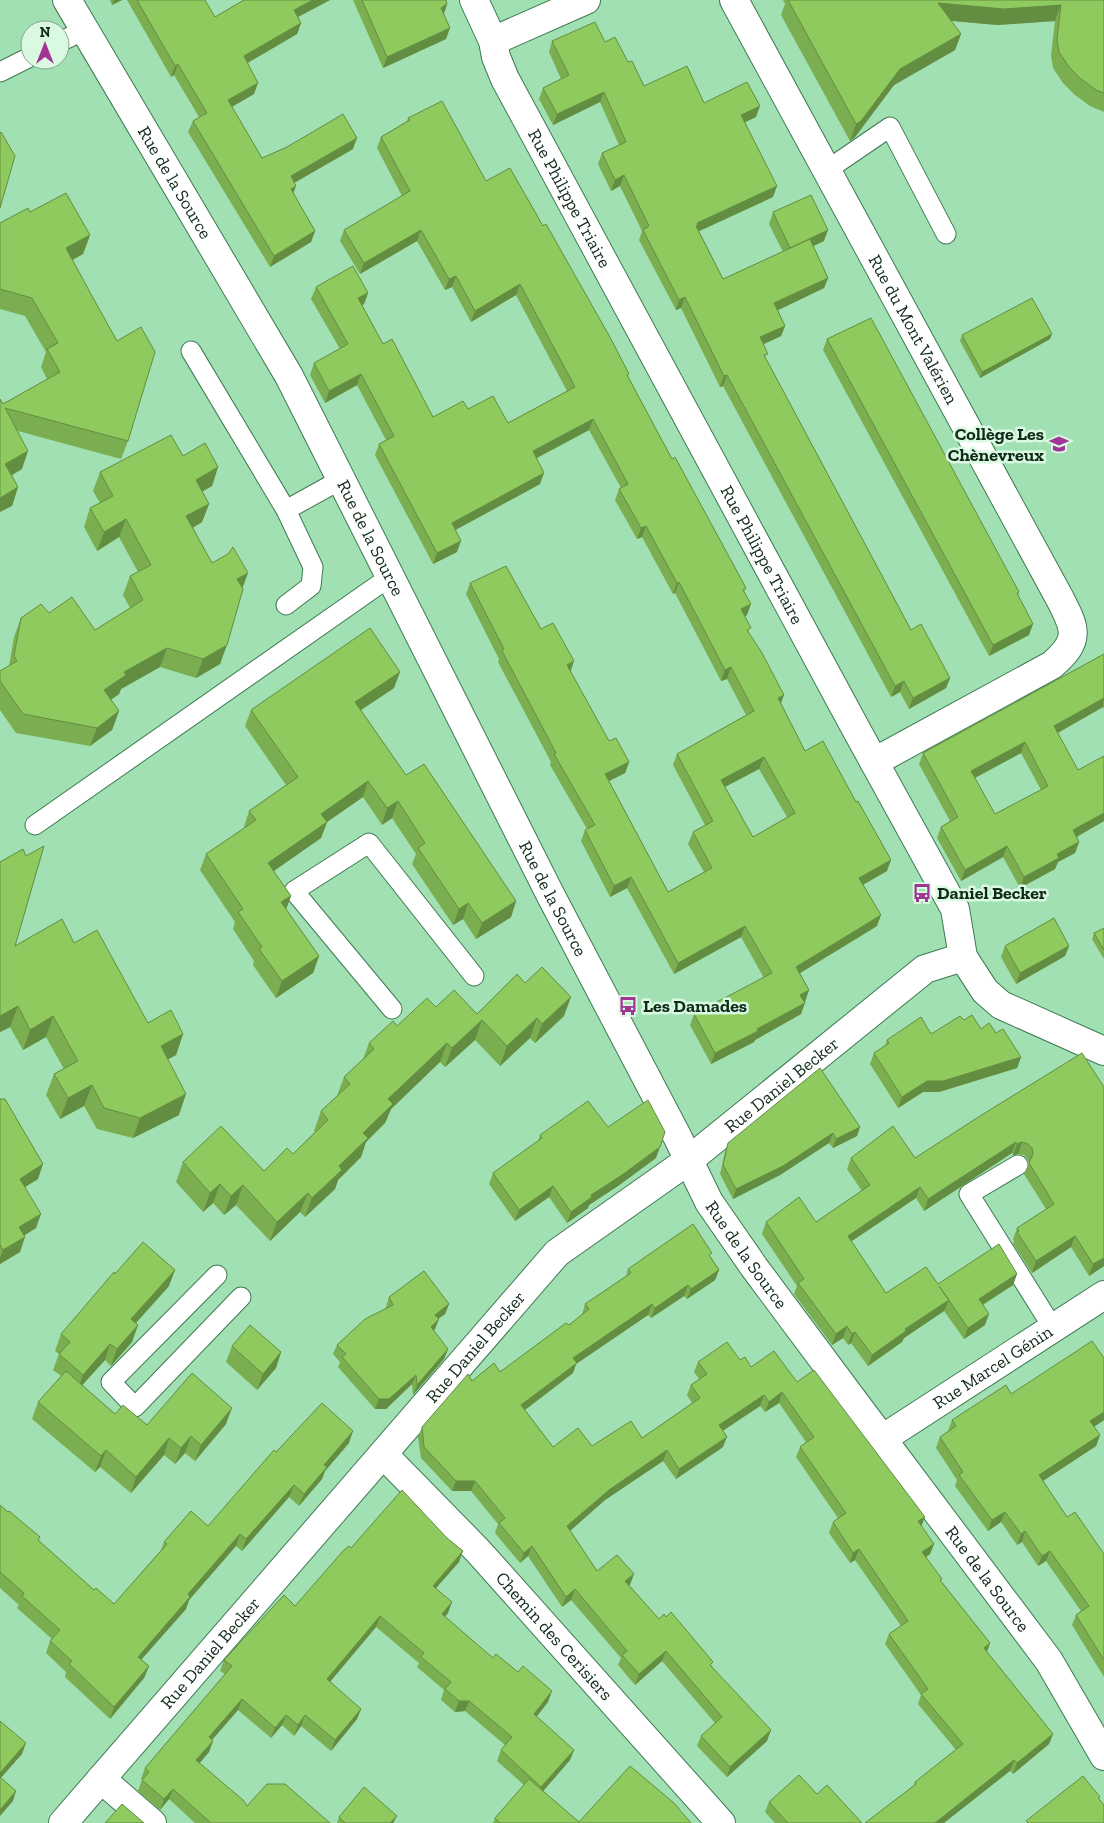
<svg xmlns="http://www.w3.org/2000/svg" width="1104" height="1823" font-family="'Zilla Slab',serif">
  <rect width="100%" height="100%" fill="#a1e0b3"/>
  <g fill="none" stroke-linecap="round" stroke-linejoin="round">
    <!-- lane casing -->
    <g stroke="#3e7a52" stroke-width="21">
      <path id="lane" d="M 60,42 L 84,30
        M 0,72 L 30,57
        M 827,170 L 890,127 L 946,234
        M 191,351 L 286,510 L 313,567 L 311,586 L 286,605
        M 286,510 L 342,479
        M 35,825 L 391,576
        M 392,1009 L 294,891 L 369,843 L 474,976
        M 1018,1165 L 969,1194 L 1053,1328
        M 217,1275 L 111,1382 L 135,1407 L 241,1297"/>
    </g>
    <!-- street casing -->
    <g stroke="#3e7a52" stroke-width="30">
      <g id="street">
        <path id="s1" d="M 67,0 L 289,376 L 550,894 L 677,1136 L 709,1202 L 754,1267 L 853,1400 L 1049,1661 L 1104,1756"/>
        <path id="s2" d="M 474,0 L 493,41 L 496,57 L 505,79 L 856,729 L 955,909 L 963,957 L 985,991 L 1001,1005 L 1104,1051"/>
        <path id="s3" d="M 734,0 L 1059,597 C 1075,628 1082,639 1052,665 L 874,762"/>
        <path d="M 493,41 L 586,0"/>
        <path id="s4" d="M 882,1439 L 1104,1295"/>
        <path id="s5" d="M 383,1454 L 478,1551 L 721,1823"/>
        <path d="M 101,1779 L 152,1823"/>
        <path id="s6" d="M 63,1823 L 557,1253 L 689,1160 L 925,969 L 963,957"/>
      </g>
    </g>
    <!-- lane -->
    <use href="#lane" stroke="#fff" stroke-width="19"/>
    <!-- street -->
    <use href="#street" stroke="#fff" stroke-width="28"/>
  </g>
  <!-- wall -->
  <path fill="#7aae50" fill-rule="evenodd" d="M 110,0 L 122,0 L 112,5 Z
    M 127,0 L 205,0 L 215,17 L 244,0 L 330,0 L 298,17 L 301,23 L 297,34 L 247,63 L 254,94 L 232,107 L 262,158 L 353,149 L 294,183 L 293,194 L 315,231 L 311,242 L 270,267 L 188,132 L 193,121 L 199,117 L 174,75 L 171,77 Z
    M 353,0 L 446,0 L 447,4 L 444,14 L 446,39 L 383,68 Z
    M 783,0 L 1104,0 L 1104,112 L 1090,106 L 1075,95 L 1063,83 L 1053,68 L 1051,55 L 1055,21 L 998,25 L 951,21 L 961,34 L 955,50 L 894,85 L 855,137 L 850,141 L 781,15 L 785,4 Z
    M 552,41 L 605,42 L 628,62 L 644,86 L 756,117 L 745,122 L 773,197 L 699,231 L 723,279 L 783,252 L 769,224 L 773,212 L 824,241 L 813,246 L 828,278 L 824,288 L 778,310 L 785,326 L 781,336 L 763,344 L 766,359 L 911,630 L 950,678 L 946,688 L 909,709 L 900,692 L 891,697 L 723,386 L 720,387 L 681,308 L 676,310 L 639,240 L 642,231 L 620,186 L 611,191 L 598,164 L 602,153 L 619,145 L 600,102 L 553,125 L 539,99 L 543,88 L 561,79 L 549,52 Z
    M 408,118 L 543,226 L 628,376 L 672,459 L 746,588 L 744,592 L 747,615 L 745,616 L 749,633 L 781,703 L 805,751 L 887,871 L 863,885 L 877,926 L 800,973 L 809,990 L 804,1002 L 801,1014 L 755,1040 L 754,1042 L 711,1064 L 690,1025 L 694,1014 L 764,978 L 741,937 L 674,974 L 627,888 L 610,897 L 581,841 L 585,830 L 587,829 L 550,765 L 551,762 L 498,662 L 499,659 L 466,594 L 470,583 L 541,629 L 570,671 L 609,741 L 629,762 L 625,773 L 609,781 L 668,892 L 704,872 L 688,844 L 693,832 L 705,825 L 673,765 L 677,754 L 746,715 L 727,679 L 721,681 L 675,593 L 673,594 L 642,537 L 637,539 L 615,500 L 619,489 L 621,488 L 589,430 L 537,458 L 540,484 L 455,530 L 457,552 L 433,564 L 375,455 L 379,444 L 386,440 L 357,385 L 325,403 L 310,375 L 314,363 L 340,349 L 311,299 L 316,287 L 368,293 L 364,304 L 362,305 L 383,344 L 433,417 L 468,409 L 508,423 L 567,391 L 516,295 L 471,322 L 452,287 L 445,290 L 417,241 L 360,274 L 340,241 L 344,230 L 402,196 L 377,148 L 381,137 L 407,121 ZM 759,769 L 787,817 L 753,837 L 725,787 Z
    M 30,212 L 90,235 L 83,254 L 73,260 L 128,441 L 121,459 L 18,431 L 22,469 L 12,475 L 18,487 L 12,506 L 3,404 L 47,379 L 41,367 L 46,352 L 25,316 L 0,309 L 0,223 Z
    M 962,335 L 1050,339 L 980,378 L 960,341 Z
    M 827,339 L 1019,592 L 1018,595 L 1029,635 L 989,656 L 823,350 Z
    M 183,456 L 218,467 L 212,486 L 202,491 L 209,504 L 202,522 L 193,528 L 212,563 L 242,589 L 220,664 L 196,678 L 160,667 L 121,689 L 119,694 L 111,700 L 119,711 L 112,730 L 90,746 L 16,733 L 0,710 L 0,671 L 9,666 L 14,637 L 21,618 L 49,613 L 95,630 L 130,608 L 123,595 L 130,576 L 138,572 L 119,537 L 97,551 L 84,527 L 90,508 L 100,503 L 93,491 L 100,472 Z
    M 1104,654 L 1104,709 L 1103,707 L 1058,733 L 1104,821 L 1077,837 L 1079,842 L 1075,853 L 1058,862 L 1055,869 L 1020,888 L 1003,857 L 961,881 L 937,838 L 941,827 L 950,821 L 919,764 L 923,753 ZM 1021,753 L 1041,790 L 995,814 L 975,778 Z
    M 394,688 L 361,710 L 406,775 L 516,901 L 511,917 L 476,939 L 463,919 L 453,925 L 412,864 L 416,854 L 392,818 L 382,825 L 363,797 L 327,822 L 321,838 L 274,871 L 291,896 L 286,909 L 319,956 L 313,973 L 276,998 L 253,965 L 254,961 L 233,929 L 235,922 L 200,870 L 206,854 L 244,828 L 244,827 L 249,811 L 286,785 L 245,726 L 251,710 Z
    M 0,862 L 15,946 L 74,943 L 148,1023 L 183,1034 L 176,1055 L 168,1059 L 179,1115 L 133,1138 L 97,1129 L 84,1106 L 60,1119 L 46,1095 L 54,1074 L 64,1069 L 46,1037 L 23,1050 L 10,1027 L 0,1032 Z
    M 1104,928 L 1104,959 L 1092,939 L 1094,933 Z
    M 1005,946 L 1069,946 L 1065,956 L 1016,984 L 1001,957 Z
    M 525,983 L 564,1016 L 535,1043 L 530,1038 L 500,1066 L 475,1040 L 445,1067 L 440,1062 L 391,1109 L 385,1123 L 366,1142 L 361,1157 L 338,1180 L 335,1189 L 305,1217 L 300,1212 L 270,1241 L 236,1205 L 224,1215 L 213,1203 L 203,1212 L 176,1182 L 183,1162 L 264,1171 L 293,1154 L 315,1132 L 314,1131 L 321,1111 L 337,1096 L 344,1077 L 363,1059 L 369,1043 L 397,1026 L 436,1007 L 477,1014 Z
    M 964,1020 L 981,1029 L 996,1033 L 1021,1057 L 1017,1068 L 939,1092 L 923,1092 L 898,1108 L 870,1064 L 874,1053 L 885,1046 L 887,1040 L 931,1034 Z
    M 1104,1087 L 1104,1266 L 1089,1276 L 1071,1247 L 1032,1273 L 1013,1244 L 1014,1241 L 1013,1239 L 1017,1228 L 1046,1209 L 1024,1174 L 1029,1163 L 1028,1160 L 1024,1155 L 1018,1154 L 1013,1155 L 1012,1153 L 924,1211 L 916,1198 L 851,1241 L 886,1293 L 938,1284 L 1017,1274 L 1013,1285 L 983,1305 L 985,1325 L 964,1339 L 944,1311 L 904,1338 L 902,1342 L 868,1366 L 851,1343 L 848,1345 L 843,1338 L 832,1345 L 794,1294 L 797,1286 L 762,1234 L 766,1222 L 816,1222 L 862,1191 L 847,1169 L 851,1158 L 915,1158 Z
    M 0,1099 L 38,1179 L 25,1187 L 36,1228 L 24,1235 L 20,1252 L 0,1264 Z
    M 608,1127 L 656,1158 L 618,1186 L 589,1205 L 588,1208 L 567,1223 L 549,1197 L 515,1221 L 489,1184 L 493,1173 L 538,1141 L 540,1135 Z
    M 860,1127 L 857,1136 L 833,1148 L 829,1143 L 780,1175 L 733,1199 L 720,1174 L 725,1152 L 728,1143 Z
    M 711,1257 L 719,1270 L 715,1280 L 687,1299 L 684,1296 L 651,1318 L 648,1315 L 576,1364 L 573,1373 L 525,1410 L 553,1447 L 592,1446 L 642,1438 L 692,1403 L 687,1395 L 691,1385 L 699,1379 L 694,1372 L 698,1362 L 740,1360 L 751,1367 L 797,1382 L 921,1526 L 934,1544 L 930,1554 L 926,1557 L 941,1581 L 990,1643 L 987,1652 L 1053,1734 L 1049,1744 L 1013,1774 L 1010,1771 L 913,1787 L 915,1782 L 956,1750 L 918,1704 L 921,1695 L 885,1644 L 889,1634 L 901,1626 L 855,1560 L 850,1563 L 829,1533 L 833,1522 L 838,1518 L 796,1457 L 800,1447 L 806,1442 L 779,1403 L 765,1412 L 760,1406 L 722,1431 L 723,1447 L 676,1479 L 663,1461 L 605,1500 L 570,1531 L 597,1571 L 630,1585 L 629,1585 L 659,1619 L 712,1666 L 767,1741 L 727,1777 L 697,1746 L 701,1736 L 715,1723 L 662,1661 L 635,1685 L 618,1665 L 621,1658 L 571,1600 L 562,1607 L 528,1556 L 520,1563 L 495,1533 L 498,1524 L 471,1491 L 452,1491 L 421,1458 L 418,1437 L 422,1427 L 472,1381 L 500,1372 L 569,1325 L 582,1315 L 585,1304 L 626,1276 L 628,1269 Z
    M 115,1274 L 169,1286 L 136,1323 L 138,1325 L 132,1342 L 111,1366 L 105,1360 L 82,1385 L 115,1414 L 147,1425 L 226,1424 L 195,1461 L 185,1453 L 175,1464 L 164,1455 L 131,1493 L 100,1467 L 95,1472 L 32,1419 L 38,1402 L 61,1376 L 53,1370 L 59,1354 L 55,1351 L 61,1334 Z
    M 389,1297 L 449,1304 L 445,1314 L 438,1319 L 435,1329 L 434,1331 L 448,1349 L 444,1359 L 413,1395 L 412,1384 L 386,1409 L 375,1409 L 338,1367 L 340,1362 L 333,1354 L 337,1345 L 386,1308 L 386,1307 Z
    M 232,1346 L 281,1352 L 276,1368 L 257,1390 L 226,1362 Z
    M 1011,1394 L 1104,1420 L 1094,1427 L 1100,1435 L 1096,1446 L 1043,1481 L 1067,1517 L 1104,1554 L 1104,1677 L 1072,1625 L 1076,1615 L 1081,1611 L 1046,1561 L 1038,1566 L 1022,1542 L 1017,1545 L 1001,1522 L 988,1531 L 955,1486 L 957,1480 L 936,1448 L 940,1437 L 948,1431 L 952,1420 Z
    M 349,1443 L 325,1471 L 322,1479 L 299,1506 L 289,1497 L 242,1551 L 236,1546 L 189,1600 L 186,1609 L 141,1660 L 149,1666 L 144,1678 L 110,1719 L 65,1677 L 66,1672 L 46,1653 L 50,1641 L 52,1639 L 17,1608 L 19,1605 L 0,1588 L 0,1505 L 38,1540 L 94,1590 L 114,1604 L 161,1550 L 164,1542 L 208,1526 L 276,1452 Z
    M 351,1548 L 459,1562 L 436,1588 L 448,1613 L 445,1617 L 493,1658 L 548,1702 L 536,1717 L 574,1750 L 570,1760 L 543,1791 L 579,1822 L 691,1823 L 493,1823 L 495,1818 L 524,1785 L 497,1761 L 501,1750 L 505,1745 L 465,1711 L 455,1712 L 441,1700 L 444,1690 L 417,1667 L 419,1663 L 376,1627 L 330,1682 L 361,1709 L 357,1719 L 331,1751 L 301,1726 L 294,1736 L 282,1725 L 271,1738 L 238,1710 L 212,1740 L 213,1741 L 209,1752 L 199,1763 L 247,1806 L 330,1823 L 195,1823 L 169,1799 L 160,1810 L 138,1791 L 142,1780 L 141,1779 L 145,1768 L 225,1674 L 220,1671 L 224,1660 L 295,1606 Z
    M 817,1794 L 862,1823 L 775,1823 L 765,1812 L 769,1802 Z
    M 339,1817 L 395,1821 L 393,1823 L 337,1823 Z"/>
  <!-- shaded-wall -->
  <path fill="#638d41" d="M 114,0 L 122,0 L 112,5 Z
    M 313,0 L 330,0 L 290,21 L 294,10 Z
    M 938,3 L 1061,5 L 1055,21 L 998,25 L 932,19 Z
    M 447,4 L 443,16 L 441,8 Z
    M 301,23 L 297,34 L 239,68 L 244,56 Z
    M 450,28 L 446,39 L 383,68 L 387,57 Z
    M 961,34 L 955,50 L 894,85 L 855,137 L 850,141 L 856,124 L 900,69 Z
    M 178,64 L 174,75 L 171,77 L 175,66 Z
    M 258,83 L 254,94 L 224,111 L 228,100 Z
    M 604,92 L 600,102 L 553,125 L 557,114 Z
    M 760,106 L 756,117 L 737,126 L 741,115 Z
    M 357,138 L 353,149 L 287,187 L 291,176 Z
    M 624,175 L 620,186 L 611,191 L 615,180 Z
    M 296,186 L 292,197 L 291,189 Z
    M 777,186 L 773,197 L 695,233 L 694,236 L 697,223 Z
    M 421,230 L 417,241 L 360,274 L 364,263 Z
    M 828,230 L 824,241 L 786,259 L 790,248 Z
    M 315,231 L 311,242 L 270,267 L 274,256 Z
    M 90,235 L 83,254 L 60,266 L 66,248 Z
    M 456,276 L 452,287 L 445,290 L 449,279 Z
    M 828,278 L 824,288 L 770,314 L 774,303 Z
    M 520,284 L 516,295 L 471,322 L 475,311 Z
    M 368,293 L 364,304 L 354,309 L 358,298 Z
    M 685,297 L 681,308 L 676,310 L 679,300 Z
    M 785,326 L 781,336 L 756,348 L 760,337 Z
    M 1052,334 L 1050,339 L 980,378 L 982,372 Z
    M 361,374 L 357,385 L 325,403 L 329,391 Z
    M 727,375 L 723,386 L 720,387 L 724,376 Z
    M 593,419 L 589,430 L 529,462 L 533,451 Z
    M 28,451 L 22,469 L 0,482 L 5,464 Z
    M 218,467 L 212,486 L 189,499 L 196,480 Z
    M 544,473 L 540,484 L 448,534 L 452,523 Z
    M 18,487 L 12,506 L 0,512 L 0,498 Z
    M 209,504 L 202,522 L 179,535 L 186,516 Z
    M 126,519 L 119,537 L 97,551 L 104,532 Z
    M 646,526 L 642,537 L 637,539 L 641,528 Z
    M 461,541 L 457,552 L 433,564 L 437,553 Z
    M 248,573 L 241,592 L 237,579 Z
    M 679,582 L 675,593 L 673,594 L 677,583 Z
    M 751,604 L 747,615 L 737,620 L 741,609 Z
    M 1033,624 L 1029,635 L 989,656 L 993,645 Z
    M 227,645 L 220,664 L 196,678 L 203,659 Z
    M 167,648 L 160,667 L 121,689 L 119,694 L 97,709 L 104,690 L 124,672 Z
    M 574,661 L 570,673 L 567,665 Z
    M 731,667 L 727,679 L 721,681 L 725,670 Z
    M 400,672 L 394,688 L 349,718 L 355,702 Z
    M 950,678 L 946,688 L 909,709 L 913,698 Z
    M 904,681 L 900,692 L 891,697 L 895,686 Z
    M 784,695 L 780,706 L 778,698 Z
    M 1104,698 L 1103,707 L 1050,737 L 1054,726 Z
    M 119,711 L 112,730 L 90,746 L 97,728 Z
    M 1025,742 L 1021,753 L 967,782 L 971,771 Z
    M 764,757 L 759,769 L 717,791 L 721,780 Z
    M 629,762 L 625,773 L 601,785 L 605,774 Z
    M 368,781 L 363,797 L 327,822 L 321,838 L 262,879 L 268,863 L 321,814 Z
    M 398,801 L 392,818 L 382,825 L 387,808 Z
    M 1104,813 L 1104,821 L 1069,841 L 1073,830 Z
    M 1079,842 L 1075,853 L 1058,862 L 1055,869 L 1020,888 L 1024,877 L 1057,854 Z
    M 1007,846 L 1003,857 L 961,881 L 965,870 Z
    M 891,860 L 887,871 L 855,889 L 859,878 Z
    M 631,877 L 627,888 L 610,897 L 614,886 Z
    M 291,896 L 285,912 L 281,902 Z
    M 516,901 L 511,917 L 476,939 L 482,923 Z
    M 468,903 L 463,919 L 453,925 L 459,909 Z
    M 881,915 L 877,926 L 792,978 L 796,967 Z
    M 745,926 L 741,937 L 674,974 L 678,963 Z
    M 1069,946 L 1065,956 L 1016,984 L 1020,973 Z
    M 319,956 L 313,973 L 276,998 L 282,981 Z
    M 809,990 L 805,1002 L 796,1006 L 800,995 Z
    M 571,997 L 564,1016 L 535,1043 L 542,1024 Z
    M 805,1003 L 801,1014 L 755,1040 L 754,1042 L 711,1064 L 715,1053 Z
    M 18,1006 L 10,1027 L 0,1032 L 0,1016 Z
    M 53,1016 L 46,1037 L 23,1050 L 30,1030 Z
    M 537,1018 L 530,1038 L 500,1066 L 507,1046 Z
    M 482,1020 L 475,1040 L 445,1067 L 452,1048 Z
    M 183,1034 L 176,1055 L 154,1067 L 161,1046 Z
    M 447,1043 L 440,1062 L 391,1109 L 385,1123 L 366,1142 L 361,1157 L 338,1180 L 335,1189 L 305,1217 L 312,1198 L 339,1166 L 388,1099 Z
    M 1021,1057 L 1017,1068 L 939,1092 L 923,1092 L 898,1108 L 902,1097 L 927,1081 Z
    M 92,1085 L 84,1106 L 60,1119 L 68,1098 Z
    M 186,1094 L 179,1115 L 133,1138 L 140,1118 Z
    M 860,1127 L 857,1136 L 833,1148 L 836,1139 Z
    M 833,1133 L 829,1143 L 780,1175 L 733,1199 L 736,1189 Z
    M 1016,1142 L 1012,1153 L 924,1211 L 928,1199 Z
    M 1022,1142 L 1018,1154 L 1013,1155 L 1017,1144 Z
    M 660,1147 L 656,1158 L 618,1186 L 589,1205 L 588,1208 L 567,1223 L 571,1212 L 591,1195 Z
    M 43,1164 L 38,1179 L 15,1193 L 20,1179 Z
    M 220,1184 L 213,1203 L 203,1212 L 210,1193 Z
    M 243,1185 L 236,1205 L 224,1215 L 231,1196 Z
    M 553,1186 L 549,1197 L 515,1221 L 519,1210 Z
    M 920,1187 L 916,1198 L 843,1247 L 848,1236 Z
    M 308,1193 L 300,1212 L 270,1241 L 277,1222 Z
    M 41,1214 L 36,1228 L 14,1242 L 19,1227 Z
    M 1075,1236 L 1071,1247 L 1032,1273 L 1036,1261 Z
    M 25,1237 L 20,1252 L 0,1264 L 0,1258 L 3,1250 Z
    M 1104,1258 L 1104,1266 L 1089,1276 L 1093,1264 Z
    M 175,1270 L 169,1286 L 125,1335 L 131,1319 Z
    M 719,1270 L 715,1280 L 687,1299 L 691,1289 Z
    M 1017,1274 L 1013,1285 L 974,1310 L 979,1299 Z
    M 688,1285 L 684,1296 L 651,1318 L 655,1308 Z
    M 949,1300 L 944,1311 L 904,1338 L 902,1342 L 868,1366 L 872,1355 L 905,1329 Z
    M 449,1304 L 445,1314 L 431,1324 L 435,1315 Z
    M 652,1304 L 648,1315 L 576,1364 L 573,1373 L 517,1416 L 521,1405 L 573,1358 Z
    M 989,1314 L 985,1325 L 964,1339 L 968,1328 Z
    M 439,1319 L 435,1329 L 427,1336 L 431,1327 Z
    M 138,1325 L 132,1342 L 111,1366 L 117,1349 Z
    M 847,1326 L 843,1338 L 832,1345 L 836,1334 Z
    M 855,1332 L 851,1343 L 848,1345 L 852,1334 Z
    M 110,1344 L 105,1360 L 77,1391 L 83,1375 Z
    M 448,1349 L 444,1359 L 413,1395 L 417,1385 Z
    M 281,1352 L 276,1368 L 257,1390 L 263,1374 Z
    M 416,1375 L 412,1384 L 386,1409 L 375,1409 L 379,1399 Z
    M 782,1392 L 779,1403 L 765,1412 L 769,1402 Z
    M 764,1395 L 760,1406 L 715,1436 L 719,1425 Z
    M 232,1408 L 226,1424 L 195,1461 L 201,1445 Z
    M 1104,1412 L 1104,1420 L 1086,1432 L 1090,1421 Z
    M 353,1431 L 349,1443 L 325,1471 L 322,1479 L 299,1506 L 304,1494 L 324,1465 Z
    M 1100,1435 L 1096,1446 L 1035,1486 L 1039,1475 Z
    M 191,1436 L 185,1453 L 175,1464 L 181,1448 Z
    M 727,1437 L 723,1447 L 676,1479 L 679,1469 Z
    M 169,1438 L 164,1455 L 131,1493 L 136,1477 Z
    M 106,1450 L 100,1467 L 95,1472 L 101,1456 Z
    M 667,1450 L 663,1461 L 605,1500 L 563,1537 L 567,1526 L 609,1490 Z
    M 456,1481 L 475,1481 L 471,1491 L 452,1491 Z
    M 294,1485 L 289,1497 L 242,1551 L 246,1539 Z
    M 1005,1512 L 1001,1522 L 988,1531 L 992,1520 Z
    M 925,1517 L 921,1527 L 918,1521 Z
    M 1025,1531 L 1022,1542 L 1017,1545 L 1021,1534 Z
    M 240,1534 L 236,1546 L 189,1600 L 186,1609 L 133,1669 L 138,1657 L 188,1594 Z
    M 934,1544 L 930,1554 L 919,1562 L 922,1552 Z
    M 532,1546 L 528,1556 L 520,1563 L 524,1553 Z
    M 859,1549 L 855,1560 L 850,1563 L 853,1553 Z
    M 463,1551 L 459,1562 L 429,1596 L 433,1586 Z
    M 1050,1551 L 1046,1561 L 1038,1566 L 1042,1556 Z
    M 634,1574 L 630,1585 L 621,1592 L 625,1581 Z
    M 575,1589 L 571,1600 L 562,1607 L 566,1597 Z
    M 452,1602 L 448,1613 L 438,1625 L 442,1614 Z
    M 380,1616 L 376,1627 L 323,1690 L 327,1679 Z
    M 990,1643 L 986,1654 L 984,1648 Z
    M 666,1651 L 662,1661 L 635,1685 L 639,1674 Z
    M 149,1666 L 144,1678 L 110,1719 L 114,1707 Z
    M 552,1691 L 548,1702 L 530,1725 L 534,1714 Z
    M 242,1699 L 238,1710 L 205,1748 L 209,1737 Z
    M 459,1701 L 469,1701 L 465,1711 L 455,1712 Z
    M 361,1709 L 357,1719 L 331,1751 L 335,1740 Z
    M 286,1715 L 282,1725 L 271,1738 L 275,1728 Z
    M 305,1715 L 301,1726 L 294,1736 L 298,1725 Z
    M 771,1730 L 767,1741 L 727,1777 L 730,1767 Z
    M 1053,1734 L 1049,1744 L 1013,1774 L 1017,1763 Z
    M 213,1741 L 209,1752 L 193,1771 L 196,1760 Z
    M 26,1743 L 22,1754 L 0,1779 L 0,1773 Z
    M 574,1750 L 570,1760 L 538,1797 L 541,1787 Z
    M 1014,1760 L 1010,1771 L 944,1823 L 935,1823 Z
    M 173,1789 L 169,1799 L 160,1810 L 164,1799 Z
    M 16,1791 L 13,1801 L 0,1816 L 0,1810 Z
    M 397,1816 L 393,1823 L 390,1823 Z"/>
  <!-- building -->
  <path fill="#8eca5d" stroke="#638d41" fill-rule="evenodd" d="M 137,0 L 205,0 L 215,17 L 244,0 L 313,0 L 294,10 L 301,23 L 244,56 L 258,83 L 228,100 L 262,158 L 287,147 L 343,114 L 357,138 L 291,176 L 296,186 L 291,189 L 315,231 L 274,256 L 193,121 L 207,113 L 178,64 L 175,66 Z
    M 362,0 L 446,0 L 447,4 L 441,8 L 450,28 L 387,57 Z
    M 788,0 L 1104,0 L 1104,93 L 1096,90 L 1081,79 L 1069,67 L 1059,52 L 1057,39 L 1061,5 L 1004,9 L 938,3 L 961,34 L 900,69 L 861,121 L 856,124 Z
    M 595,22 L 605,42 L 615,37 L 628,62 L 632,61 L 644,86 L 687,66 L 704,103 L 747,82 L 760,106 L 741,115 L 777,186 L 697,223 L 698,225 L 696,226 L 723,279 L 810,239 L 828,278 L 774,303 L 785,326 L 760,337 L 768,354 L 764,355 L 911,630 L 921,624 L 950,678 L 913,698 L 904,681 L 895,686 L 727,375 L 724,376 L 685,297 L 679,300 L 643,230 L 649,226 L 624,175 L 615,180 L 602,153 L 626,142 L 604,92 L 557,114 L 543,88 L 569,75 L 552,41 Z
    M 442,101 L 486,181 L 510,168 L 543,226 L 546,224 L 611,339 L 629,374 L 627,375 L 672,459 L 675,457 L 746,588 L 743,590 L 751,604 L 741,609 L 751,628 L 747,630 L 762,653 L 784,695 L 778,698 L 805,751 L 823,741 L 856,802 L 858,801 L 891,860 L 859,878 L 881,915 L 796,967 L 809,990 L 800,995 L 805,1003 L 757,1029 L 758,1031 L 715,1053 L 694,1014 L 772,973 L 745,926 L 678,963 L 631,877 L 614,886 L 585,830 L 595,825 L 554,754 L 556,753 L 502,651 L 504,649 L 470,583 L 506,566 L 541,629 L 553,623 L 574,661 L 567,665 L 609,741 L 616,738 L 629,762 L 605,774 L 668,892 L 712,868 L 693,832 L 713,821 L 677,754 L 754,711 L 731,667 L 725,670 L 679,582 L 677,583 L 646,526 L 641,528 L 630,508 L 619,489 L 628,484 L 593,419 L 533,451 L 544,473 L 452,523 L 461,541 L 437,553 L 379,444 L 394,436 L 361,374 L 329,391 L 314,363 L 348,344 L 316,287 L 353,266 L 368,293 L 358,298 L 383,344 L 392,339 L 433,417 L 463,401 L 468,409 L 493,396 L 508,423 L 575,387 L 520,284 L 475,311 L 456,276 L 449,279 L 421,230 L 364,263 L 344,230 L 410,191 L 381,137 L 410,120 L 408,118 ZM 764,757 L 795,813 L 753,837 L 721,780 Z
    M 1,132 L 15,156 L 0,208 L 0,133 Z
    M 66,193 L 90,235 L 66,248 L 92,296 L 117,341 L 141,327 L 155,352 L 128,441 L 5,408 L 28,451 L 5,464 L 18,487 L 0,498 L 0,399 L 3,404 L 60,372 L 47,349 L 58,343 L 32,298 L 0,289 L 0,223 L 28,208 L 30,212 Z
    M 811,195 L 828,230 L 790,248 L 773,212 Z
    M 1032,298 L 1052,334 L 982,372 L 962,335 Z
    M 871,318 L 1019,592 L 1017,593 L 1033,624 L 993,645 L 827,339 Z
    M 171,435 L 183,456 L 205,443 L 218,467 L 196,480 L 209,504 L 186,516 L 212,563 L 228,554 L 233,547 L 248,573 L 237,579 L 243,589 L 227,645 L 203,659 L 167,648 L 124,672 L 126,675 L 104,690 L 119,711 L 97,728 L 23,714 L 0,681 L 0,671 L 17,661 L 14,656 L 21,618 L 41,604 L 49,613 L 72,597 L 95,630 L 143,600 L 130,576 L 151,565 L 126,519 L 104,532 L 90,508 L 113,496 L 100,472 Z
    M 370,628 L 400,672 L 355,702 L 406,775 L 424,764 L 516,901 L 482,923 L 468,903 L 459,909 L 418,848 L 425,843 L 398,801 L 387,808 L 368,781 L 321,814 L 327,822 L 268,863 L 291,896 L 281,902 L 319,956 L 282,981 L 259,949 L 262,947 L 238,912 L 243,909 L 206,854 L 256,820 L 249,811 L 298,777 L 251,710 Z
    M 1104,654 L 1104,698 L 1054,726 L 1078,770 L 1104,756 L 1104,813 L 1073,830 L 1079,842 L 1057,854 L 1059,858 L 1024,877 L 1007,846 L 965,870 L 941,827 L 958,817 L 923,753 ZM 1025,742 L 1048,786 L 995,814 L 971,771 Z
    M 44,846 L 15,946 L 62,919 L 74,943 L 97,930 L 148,1023 L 171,1010 L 183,1034 L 161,1046 L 186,1094 L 140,1118 L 104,1108 L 92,1085 L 68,1098 L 54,1074 L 78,1061 L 53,1016 L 30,1030 L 18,1006 L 0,1016 L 0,862 L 23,849 L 26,856 Z
    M 1054,918 L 1069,946 L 1020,973 L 1005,946 Z
    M 1104,928 L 1104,950 L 1094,933 Z
    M 542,967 L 571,997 L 542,1024 L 537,1018 L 507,1046 L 482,1020 L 452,1048 L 447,1043 L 388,1099 L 393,1104 L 363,1133 L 368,1138 L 339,1166 L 342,1170 L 312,1198 L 308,1193 L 277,1222 L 243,1185 L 231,1196 L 220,1184 L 210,1193 L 183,1162 L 221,1126 L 264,1171 L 287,1148 L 293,1154 L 328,1120 L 321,1111 L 350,1084 L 344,1077 L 374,1049 L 369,1043 L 393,1021 L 397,1026 L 427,998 L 436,1007 L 454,990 L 477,1014 L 517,974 L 525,983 Z
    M 972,1015 L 981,1029 L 989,1023 L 996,1033 L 1003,1029 L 1021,1057 L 943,1081 L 927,1081 L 902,1097 L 874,1053 L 889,1043 L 887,1040 L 921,1017 L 931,1034 L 960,1016 L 964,1020 Z
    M 1082,1053 L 1104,1087 L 1104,1258 L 1093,1264 L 1075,1236 L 1036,1261 L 1017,1232 L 1019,1231 L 1017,1228 L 1054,1204 L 1029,1163 L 1033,1154 L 1032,1148 L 1028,1144 L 1022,1142 L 1017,1144 L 1016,1142 L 928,1199 L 920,1187 L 848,1236 L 886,1293 L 926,1267 L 938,1284 L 999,1244 L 1017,1274 L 979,1299 L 989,1314 L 968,1328 L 939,1286 L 949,1300 L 905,1329 L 906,1331 L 872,1355 L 855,1332 L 852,1334 L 847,1326 L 836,1334 L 798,1283 L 804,1279 L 766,1222 L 799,1197 L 816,1222 L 870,1185 L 851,1158 L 893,1126 L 915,1158 L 980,1116 Z
    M 820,1068 L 860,1127 L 836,1139 L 833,1133 L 783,1166 L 736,1189 L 723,1165 L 728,1143 Z
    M 0,1099 L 5,1099 L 43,1164 L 20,1179 L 41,1214 L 19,1227 L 25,1237 L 3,1250 L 0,1245 Z
    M 648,1100 L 665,1132 L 660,1147 L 622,1175 L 591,1195 L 592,1197 L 571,1212 L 553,1186 L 519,1210 L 493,1173 L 542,1138 L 540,1135 L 588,1101 L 608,1127 Z
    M 693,1224 L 712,1253 L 709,1255 L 719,1270 L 691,1289 L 688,1285 L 655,1308 L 652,1304 L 573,1358 L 577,1363 L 521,1405 L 553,1447 L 578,1428 L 592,1446 L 631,1421 L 642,1438 L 700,1398 L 691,1385 L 707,1374 L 698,1362 L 727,1342 L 740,1360 L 745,1357 L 751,1367 L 774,1351 L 797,1382 L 814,1370 L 925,1517 L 918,1521 L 934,1544 L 922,1552 L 942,1579 L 940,1580 L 990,1643 L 984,1648 L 1053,1734 L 1017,1763 L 1014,1760 L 935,1823 L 865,1823 L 916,1784 L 915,1782 L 963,1744 L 921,1694 L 928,1689 L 889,1634 L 908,1621 L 859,1549 L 853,1553 L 833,1522 L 846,1513 L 800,1447 L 814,1437 L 782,1392 L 769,1402 L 764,1395 L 719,1425 L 727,1437 L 679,1469 L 667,1450 L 609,1490 L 567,1526 L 597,1571 L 617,1555 L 634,1574 L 625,1581 L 659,1619 L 664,1614 L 666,1617 L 671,1612 L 713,1662 L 710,1665 L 771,1730 L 730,1767 L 701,1736 L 722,1717 L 666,1651 L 639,1674 L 622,1655 L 627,1651 L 575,1589 L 566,1597 L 532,1546 L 524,1553 L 499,1523 L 505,1518 L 475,1481 L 456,1481 L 424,1447 L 422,1427 L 468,1374 L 472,1381 L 494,1363 L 500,1372 L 566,1323 L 569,1325 L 589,1309 L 585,1304 L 631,1273 L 628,1269 Z
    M 143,1242 L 175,1270 L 131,1319 L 138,1325 L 117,1349 L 110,1344 L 83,1375 L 59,1354 L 70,1342 L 61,1334 L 114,1272 L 115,1274 Z
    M 424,1271 L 449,1304 L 435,1315 L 439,1319 L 431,1327 L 448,1349 L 417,1385 L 416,1375 L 389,1399 L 379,1399 L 342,1357 L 346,1354 L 337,1345 L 365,1319 L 393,1305 L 389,1297 Z
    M 250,1325 L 281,1352 L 263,1374 L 232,1346 Z
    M 1092,1341 L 1104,1358 L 1104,1412 L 1090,1421 L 1100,1435 L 1039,1475 L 1067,1517 L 1075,1512 L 1104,1554 L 1104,1660 L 1076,1615 L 1089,1606 L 1050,1551 L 1042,1556 L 1025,1531 L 1021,1534 L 1005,1512 L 992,1520 L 959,1475 L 963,1472 L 940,1437 L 956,1426 L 952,1420 L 1006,1385 L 1011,1394 Z
    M 66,1371 L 115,1414 L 123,1405 L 147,1425 L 192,1373 L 232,1408 L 201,1445 L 191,1436 L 181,1448 L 169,1438 L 136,1477 L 106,1450 L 101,1456 L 38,1402 Z
    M 322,1403 L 353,1431 L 324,1465 L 327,1467 L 304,1494 L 294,1485 L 246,1539 L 240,1534 L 188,1594 L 190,1597 L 138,1657 L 149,1666 L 114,1707 L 69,1664 L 72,1661 L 50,1641 L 60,1630 L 22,1596 L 24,1593 L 0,1572 L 0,1505 L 8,1512 L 9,1511 L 40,1537 L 38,1540 L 94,1590 L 96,1588 L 114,1604 L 167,1544 L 164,1542 L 191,1511 L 208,1526 L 274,1450 L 276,1452 Z
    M 402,1490 L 447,1538 L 463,1551 L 433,1586 L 452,1602 L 442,1614 L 493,1658 L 496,1654 L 518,1672 L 523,1666 L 552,1691 L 534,1714 L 574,1750 L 541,1787 L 501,1750 L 512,1737 L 469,1701 L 459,1701 L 445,1689 L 451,1682 L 421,1657 L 424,1653 L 380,1616 L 327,1679 L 361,1709 L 335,1740 L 305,1715 L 298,1725 L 286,1715 L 275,1728 L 242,1699 L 209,1737 L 213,1741 L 196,1760 L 243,1800 L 247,1806 L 267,1784 L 285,1784 L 330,1823 L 211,1823 L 173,1789 L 164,1799 L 142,1780 L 149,1772 L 145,1768 L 232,1666 L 224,1660 L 284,1595 L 295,1606 L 343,1551 L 349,1546 L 351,1548 Z
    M 0,1721 L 26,1743 L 0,1773 Z
    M 630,1766 L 674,1803 L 691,1823 L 500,1823 L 495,1818 L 529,1779 L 579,1822 Z
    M 799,1775 L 817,1794 L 827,1785 L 862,1823 L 788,1823 L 769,1802 Z
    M 1083,1776 L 1100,1797 L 1098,1798 L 1104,1805 L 1104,1823 L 1028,1823 L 1026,1821 Z
    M 0,1777 L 16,1791 L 0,1810 Z
    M 364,1787 L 397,1816 L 390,1823 L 345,1823 L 339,1817 Z
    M 122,1804 L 144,1823 L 105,1823 Z"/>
  <!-- icons -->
  <defs>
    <g id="school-bare" transform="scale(1.5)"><path d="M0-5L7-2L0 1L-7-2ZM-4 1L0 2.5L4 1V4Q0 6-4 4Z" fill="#a13494" stroke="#daf9e1" stroke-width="2.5" paint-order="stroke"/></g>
    <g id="bus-bare" transform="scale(1.5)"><path d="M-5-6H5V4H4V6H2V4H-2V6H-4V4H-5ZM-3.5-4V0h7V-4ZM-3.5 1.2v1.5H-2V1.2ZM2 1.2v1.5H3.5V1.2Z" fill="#a13494" stroke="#daf9e1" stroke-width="2.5" paint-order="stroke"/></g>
  </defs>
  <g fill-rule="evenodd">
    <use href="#school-bare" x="1059" y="444"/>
    <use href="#bus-bare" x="922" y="893"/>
    <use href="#bus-bare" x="628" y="1006"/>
  </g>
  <g text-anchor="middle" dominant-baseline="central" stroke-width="5" stroke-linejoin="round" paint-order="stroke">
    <!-- street labels -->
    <g font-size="18" fill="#102a19" stroke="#daf9e1">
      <text stroke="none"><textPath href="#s1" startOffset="212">Rue de la Source</textPath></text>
      <text stroke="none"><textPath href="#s2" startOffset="221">Rue Philippe Triaire</textPath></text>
      <text stroke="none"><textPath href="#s3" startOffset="375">Rue du Mont Valérien</textPath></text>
      <text stroke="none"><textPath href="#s1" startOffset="618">Rue de la Source</textPath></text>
      <text stroke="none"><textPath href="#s2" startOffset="626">Rue Philippe Triaire</textPath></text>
      <text stroke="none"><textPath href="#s1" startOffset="1022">Rue de la Source</textPath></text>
      <text stroke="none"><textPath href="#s6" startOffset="1035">Rue Daniel Becker</textPath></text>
      <text stroke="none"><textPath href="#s1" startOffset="1428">Rue de la Source</textPath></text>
      <text stroke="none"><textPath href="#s6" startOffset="630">Rue Daniel Becker</textPath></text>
      <text stroke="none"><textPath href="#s4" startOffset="132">Rue Marcel Génin</textPath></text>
      <text stroke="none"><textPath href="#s1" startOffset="1832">Rue de la Source</textPath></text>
      <text stroke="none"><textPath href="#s5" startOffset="250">Chemin des Cerisiers</textPath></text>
      <text stroke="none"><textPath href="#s6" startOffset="225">Rue Daniel Becker</textPath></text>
    </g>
    <!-- poi labels -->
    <g font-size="18" font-weight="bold" fill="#102a19" stroke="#daf9e1" text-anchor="start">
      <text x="1044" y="434" text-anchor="end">Collège Les<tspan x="1044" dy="21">Chènevreux</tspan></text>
      <text x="937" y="893">Daniel Becker</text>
      <text x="643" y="1006">Les Damades</text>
    </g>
  </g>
  <!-- north arrow -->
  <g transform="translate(45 45)"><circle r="24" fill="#daf9e1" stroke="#89a691"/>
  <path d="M0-4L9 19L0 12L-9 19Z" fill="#a13494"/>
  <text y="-8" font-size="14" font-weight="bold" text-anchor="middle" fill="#102a19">N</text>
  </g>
</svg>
